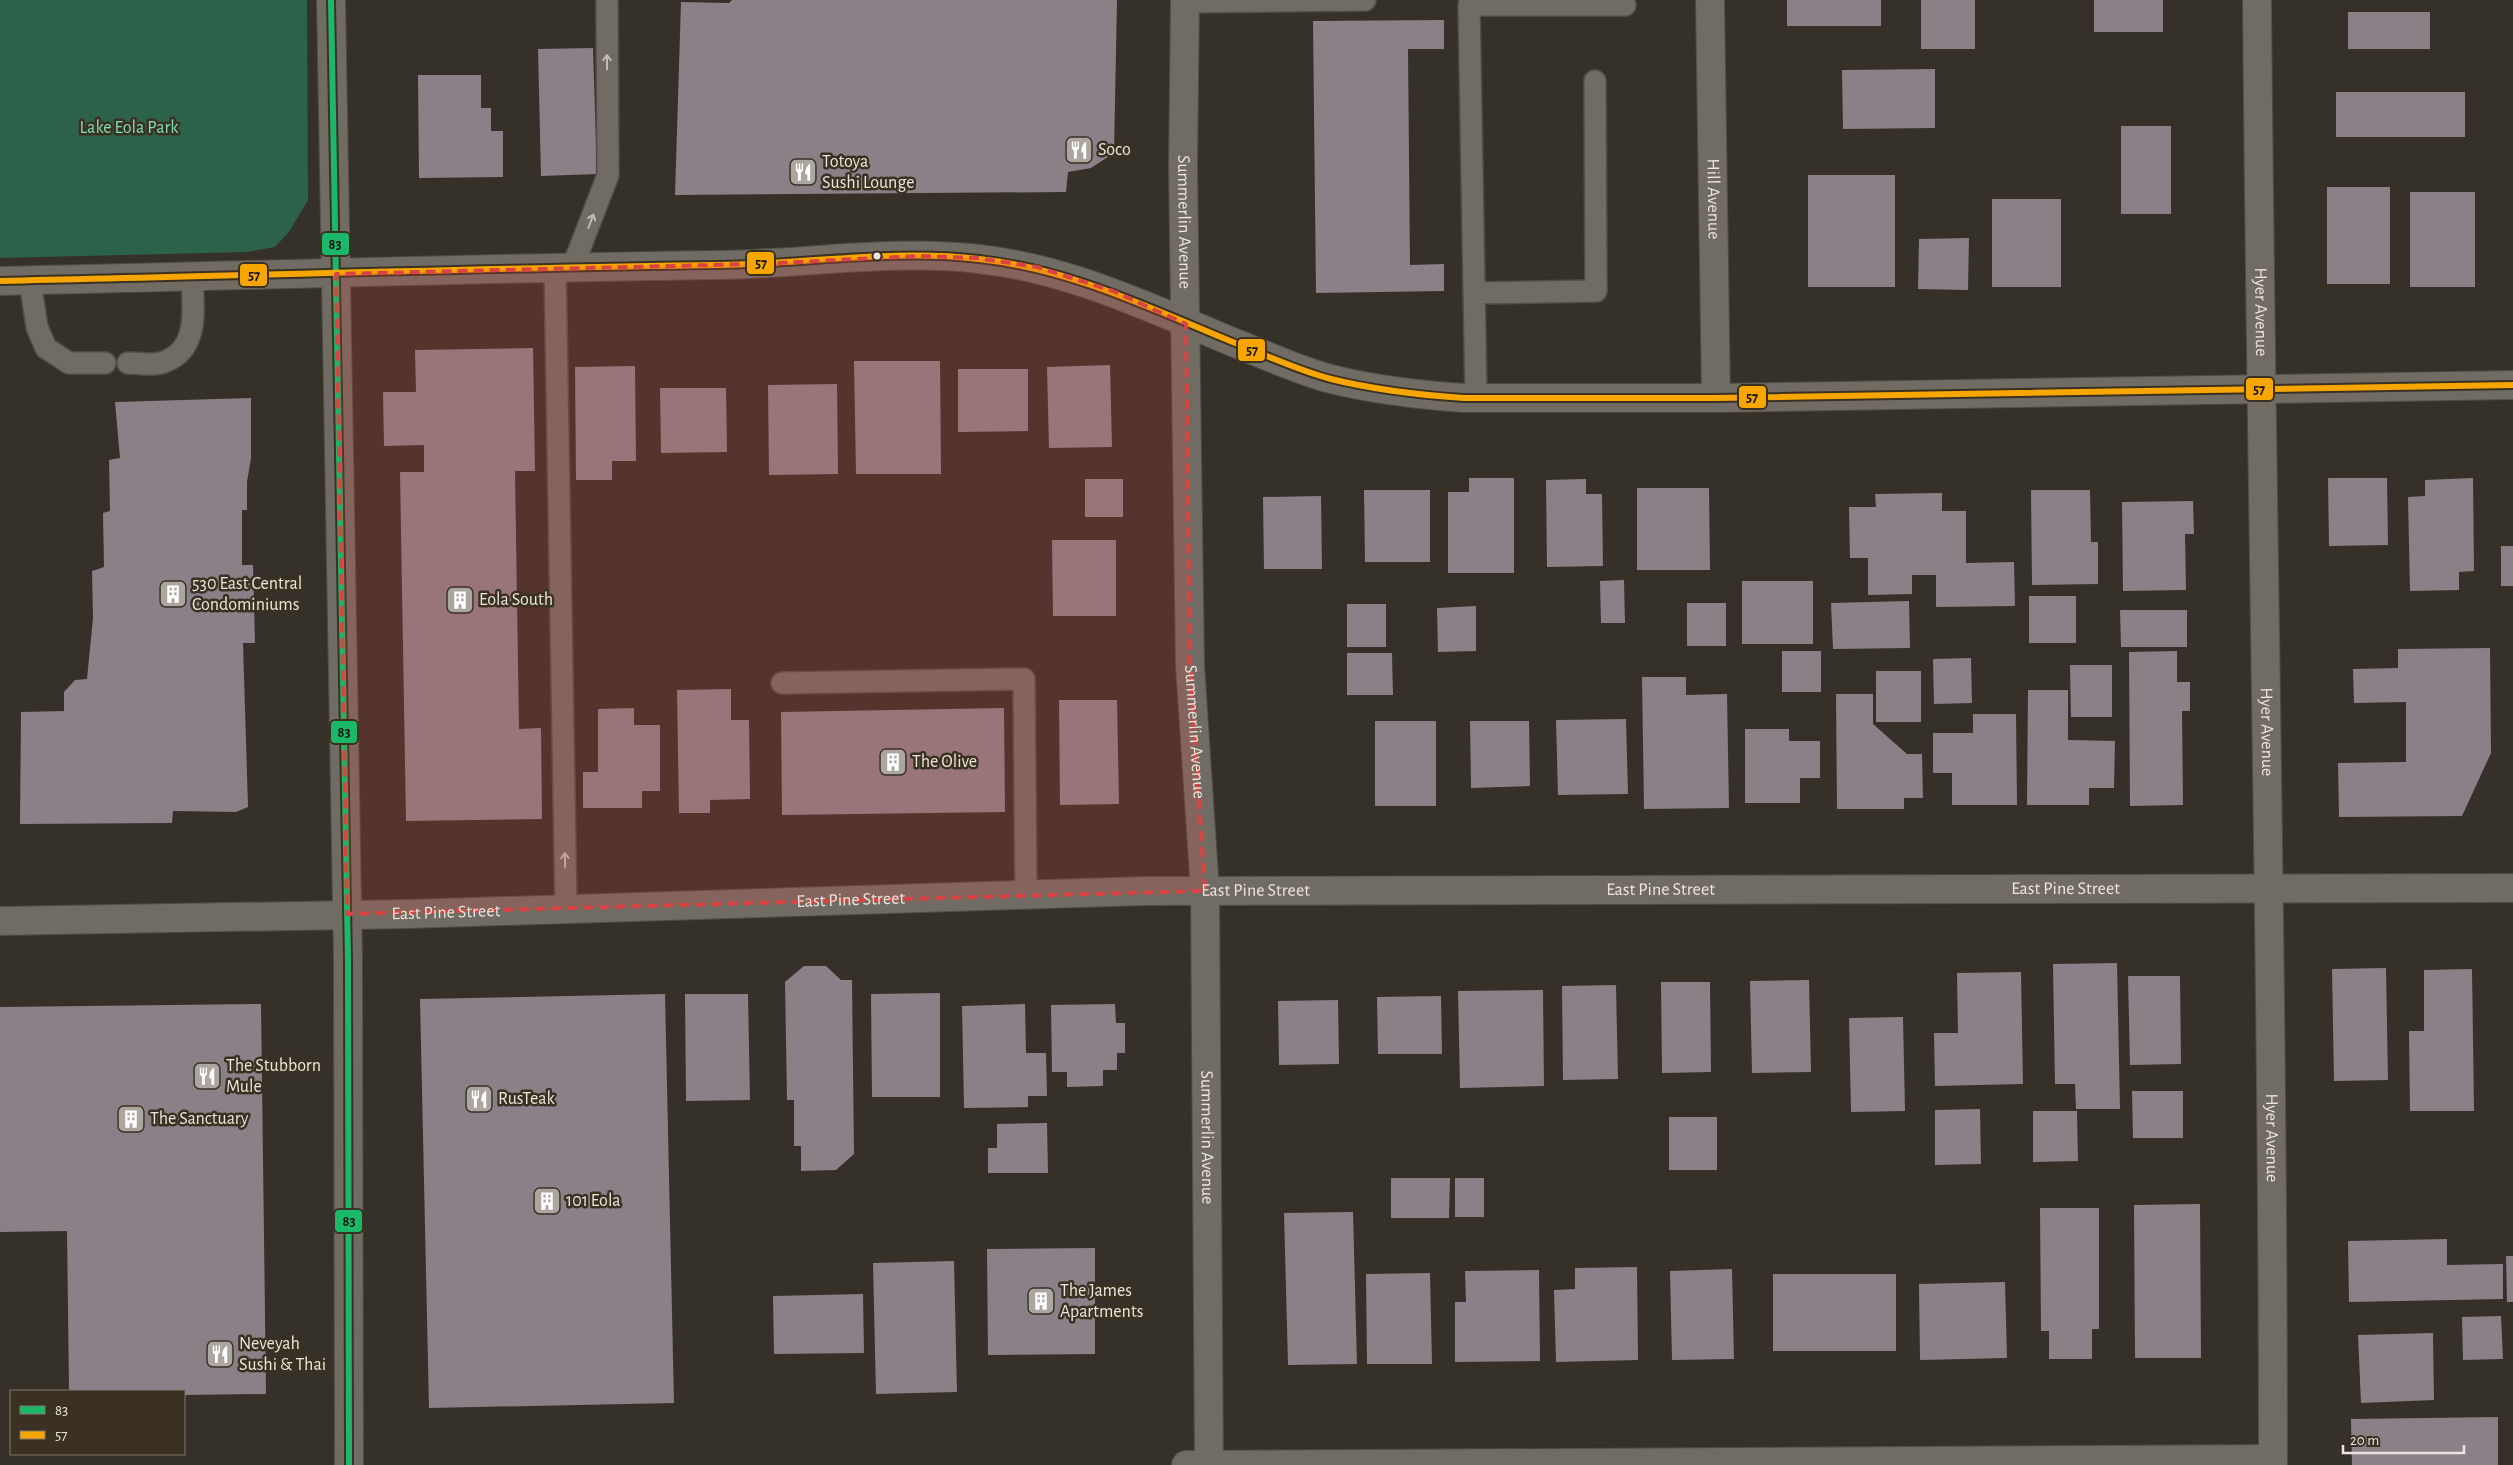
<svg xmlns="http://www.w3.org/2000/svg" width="2513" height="1465" font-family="'Alegreya Sans',sans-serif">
  <rect width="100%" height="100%" fill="#353028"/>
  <!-- green -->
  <path fill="#2c614a" d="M 0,0 L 307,0 L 308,200 L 289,232 L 275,247 L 247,252 L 0,258 Z"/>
  <!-- building -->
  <path fill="#8a8188" d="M 732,0 L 1117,0 L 1114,153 L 1091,168 L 1068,172 L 1066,192 L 675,195 L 681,2 L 729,3 Z
    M 1787,0 L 1881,0 L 1881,26 L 1787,26 Z
    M 1921,0 L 1975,0 L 1975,49 L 1921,49 Z
    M 2094,0 L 2163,0 L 2163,32 L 2094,32 Z
    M 2348,12 L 2430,12 L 2430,49 L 2348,49 Z
    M 1444,20 L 1444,49 L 1408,49 L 1410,265 L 1444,264 L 1444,291 L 1316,293 L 1313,21 Z
    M 593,48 L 597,174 L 541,176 L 538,49 Z
    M 1935,69 L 1935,128 L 1843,129 L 1842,70 Z
    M 418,75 L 481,75 L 481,108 L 491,108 L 491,131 L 503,131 L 503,177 L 419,178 Z
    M 2336,92 L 2465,92 L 2465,137 L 2336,137 Z
    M 2121,126 L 2171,126 L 2171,214 L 2121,214 Z
    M 1808,175 L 1895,175 L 1895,287 L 1808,287 Z
    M 2327,187 L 2390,187 L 2390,284 L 2327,284 Z
    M 2410,192 L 2475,192 L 2475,287 L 2410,287 Z
    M 1992,199 L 2061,199 L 2061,287 L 1992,287 Z
    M 1969,238 L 1968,290 L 1918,289 L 1919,239 Z
    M 533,348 L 535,471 L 515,471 L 519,729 L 541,728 L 542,819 L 406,821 L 400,472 L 424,472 L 424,445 L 384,446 L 383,392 L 416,392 L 415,350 Z
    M 854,361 L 940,361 L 941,474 L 856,474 Z
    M 1110,365 L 1112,447 L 1049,448 L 1047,367 Z
    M 635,366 L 636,461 L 612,461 L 612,480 L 576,480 L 575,367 Z
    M 958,369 L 1028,369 L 1028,431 L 958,432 Z
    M 837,384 L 838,474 L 769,475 L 768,385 Z
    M 660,388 L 726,388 L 727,452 L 661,453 Z
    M 251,398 L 251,458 L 247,482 L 247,510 L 242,510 L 242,565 L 253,565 L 255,643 L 243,643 L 248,807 L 236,812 L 173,811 L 172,823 L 20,824 L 21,712 L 64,711 L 64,692 L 75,680 L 87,679 L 93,618 L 92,571 L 104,567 L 103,513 L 110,511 L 109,460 L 120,458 L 115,402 Z
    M 1469,478 L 1514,478 L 1514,573 L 1448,573 L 1448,492 L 1469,492 Z
    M 2328,478 L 2387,478 L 2388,545 L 2329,546 Z
    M 2473,478 L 2474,571 L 2459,572 L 2459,590 L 2410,591 L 2408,497 L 2425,496 L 2425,480 Z
    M 1085,479 L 1123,479 L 1123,517 L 1085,517 Z
    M 1586,479 L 1586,494 L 1602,494 L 1603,566 L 1547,567 L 1546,480 Z
    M 1637,488 L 1709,488 L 1710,570 L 1637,570 Z
    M 1364,490 L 1430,490 L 1430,562 L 1365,562 Z
    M 2031,490 L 2090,490 L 2091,542 L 2098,542 L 2098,584 L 2032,585 Z
    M 1942,493 L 1942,511 L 1966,511 L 1966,563 L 2014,562 L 2015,606 L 1936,607 L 1936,575 L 1912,575 L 1912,594 L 1868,595 L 1868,558 L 1850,558 L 1849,507 L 1876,507 L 1875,494 Z
    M 1321,496 L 1322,569 L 1264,569 L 1263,497 Z
    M 2193,501 L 2194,534 L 2185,534 L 2186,590 L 2123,591 L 2122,502 Z
    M 1052,540 L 1116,540 L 1116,616 L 1053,616 Z
    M 2501,546 L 2513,546 L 2513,586 L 2501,586 Z
    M 1624,580 L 1625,623 L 1601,623 L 1600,581 Z
    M 1742,581 L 1813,581 L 1813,644 L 1742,644 Z
    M 2029,596 L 2076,596 L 2076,643 L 2029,643 Z
    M 1909,601 L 1910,648 L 1833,649 L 1831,603 Z
    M 1687,603 L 1726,603 L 1726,646 L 1687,646 Z
    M 1347,604 L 1386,604 L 1386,647 L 1347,647 Z
    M 1476,606 L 1476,651 L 1438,652 L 1437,608 Z
    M 2120,610 L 2187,610 L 2187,647 L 2121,647 Z
    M 2490,648 L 2491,753 L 2462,816 L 2339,817 L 2338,763 L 2406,762 L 2406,702 L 2354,703 L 2353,669 L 2398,668 L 2398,649 Z
    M 1782,651 L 1821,651 L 1821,692 L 1782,692 Z
    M 2177,651 L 2177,682 L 2190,682 L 2190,711 L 2182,711 L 2183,805 L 2130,806 L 2129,652 Z
    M 1347,653 L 1392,653 L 1393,695 L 1347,695 Z
    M 1971,658 L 1972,703 L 1934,704 L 1933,659 Z
    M 2070,665 L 2112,665 L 2112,717 L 2071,717 Z
    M 1876,671 L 1921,671 L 1921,722 L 1876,722 Z
    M 1642,677 L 1686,677 L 1686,695 L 1727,694 L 1729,808 L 1644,809 Z
    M 731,689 L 731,720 L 749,720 L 750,799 L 710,800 L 710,813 L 679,813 L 677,690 Z
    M 2028,690 L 2068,690 L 2068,740 L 2115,741 L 2114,788 L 2089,788 L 2089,805 L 2027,805 Z
    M 1836,694 L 1873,694 L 1873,724 L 1907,754 L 1922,754 L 1923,798 L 1904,798 L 1904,809 L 1837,809 Z
    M 1059,700 L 1117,700 L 1119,804 L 1060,805 Z
    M 634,708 L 634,725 L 660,725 L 660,791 L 642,791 L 642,808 L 583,808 L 583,772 L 598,772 L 598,709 Z
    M 1004,708 L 1005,812 L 782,815 L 781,712 Z
    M 1973,714 L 2016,714 L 2017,805 L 1952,805 L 1952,773 L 1933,773 L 1933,733 L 1973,733 Z
    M 1626,719 L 1628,794 L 1558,795 L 1556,720 Z
    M 1375,721 L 1436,721 L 1436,806 L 1375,806 Z
    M 1470,721 L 1529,721 L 1530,786 L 1471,788 Z
    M 1745,729 L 1789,729 L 1789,741 L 1820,741 L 1820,778 L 1800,778 L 1800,803 L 1745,803 Z
    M 2117,963 L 2120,1109 L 2076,1109 L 2075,1084 L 2055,1084 L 2053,964 Z
    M 804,966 L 826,966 L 841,980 L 852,980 L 854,1154 L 836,1170 L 801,1171 L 801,1146 L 794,1146 L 794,1100 L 787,1100 L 785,982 Z
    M 2386,968 L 2388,1080 L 2334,1081 L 2332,969 Z
    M 2472,969 L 2474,1111 L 2410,1111 L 2409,1031 L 2424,1031 L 2424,970 Z
    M 2021,972 L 2023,1084 L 1935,1086 L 1934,1033 L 1958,1033 L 1957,973 Z
    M 2128,976 L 2180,976 L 2181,1064 L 2130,1065 Z
    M 1809,980 L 1811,1072 L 1752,1073 L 1750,981 Z
    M 1661,982 L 1710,982 L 1711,1072 L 1662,1073 Z
    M 1616,985 L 1618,1079 L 1563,1080 L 1562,986 Z
    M 1543,990 L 1544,1086 L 1460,1088 L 1458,991 Z
    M 940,993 L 940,1097 L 872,1097 L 871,994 Z
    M 665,994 L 674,1403 L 429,1408 L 420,999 Z
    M 685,994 L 748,994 L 750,1100 L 686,1101 Z
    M 1441,996 L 1442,1054 L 1378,1054 L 1377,997 Z
    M 1338,1000 L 1339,1064 L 1279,1065 L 1278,1001 Z
    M 261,1004 L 266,1394 L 184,1395 L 184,1391 L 69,1391 L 67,1231 L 0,1232 L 0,1007 Z
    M 1025,1004 L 1026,1053 L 1046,1053 L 1047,1096 L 1028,1096 L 1028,1107 L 964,1108 L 962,1006 Z
    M 1115,1004 L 1116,1023 L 1125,1023 L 1125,1053 L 1117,1053 L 1117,1070 L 1103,1070 L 1103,1086 L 1067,1087 L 1067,1072 L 1052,1072 L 1051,1005 Z
    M 1903,1017 L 1905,1111 L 1851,1112 L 1849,1018 Z
    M 2132,1091 L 2183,1091 L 2183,1138 L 2133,1138 Z
    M 1980,1109 L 1981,1164 L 1935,1165 L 1935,1110 Z
    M 2033,1111 L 2077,1111 L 2078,1161 L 2033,1162 Z
    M 1669,1117 L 1717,1117 L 1717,1170 L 1669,1170 Z
    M 1047,1123 L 1048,1173 L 988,1173 L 988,1148 L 997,1148 L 997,1124 Z
    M 1391,1178 L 1450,1178 L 1449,1218 L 1391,1218 Z
    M 1455,1178 L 1484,1178 L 1484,1217 L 1455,1217 Z
    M 2200,1204 L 2201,1358 L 2135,1358 L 2134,1205 Z
    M 2040,1208 L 2099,1208 L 2099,1329 L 2092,1329 L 2092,1359 L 2049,1359 L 2049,1331 L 2041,1331 Z
    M 1353,1212 L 1357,1364 L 1288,1365 L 1284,1213 Z
    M 2447,1239 L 2447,1265 L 2503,1264 L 2503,1299 L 2349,1302 L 2348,1241 Z
    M 1095,1248 L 1095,1354 L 988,1355 L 987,1249 Z
    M 2506,1256 L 2513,1256 L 2513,1302 L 2507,1302 Z
    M 954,1261 L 957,1392 L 876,1394 L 873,1263 Z
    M 1637,1267 L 1638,1360 L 1556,1362 L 1554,1290 L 1575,1289 L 1575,1268 Z
    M 1732,1269 L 1734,1359 L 1672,1360 L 1670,1271 Z
    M 1539,1270 L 1540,1361 L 1455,1362 L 1455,1302 L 1466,1302 L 1465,1271 Z
    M 1430,1273 L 1432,1364 L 1367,1364 L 1366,1274 Z
    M 1773,1274 L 1896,1274 L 1896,1351 L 1773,1351 Z
    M 2005,1282 L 2007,1358 L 1920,1360 L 1919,1284 Z
    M 863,1294 L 864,1353 L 774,1354 L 773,1296 Z
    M 2501,1316 L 2503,1359 L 2463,1360 L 2462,1317 Z
    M 2433,1333 L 2434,1400 L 2361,1403 L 2358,1335 Z
    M 2498,1417 L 2498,1465 L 2352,1465 L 2351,1419 Z"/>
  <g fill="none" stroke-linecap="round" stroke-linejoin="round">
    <!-- service casing -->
    <g stroke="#514d46" stroke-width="24">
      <path id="service" d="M 1185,2 L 1365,0
        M 573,266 L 608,175 L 607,0
        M 555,267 L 566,909
        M 30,281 L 37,327 L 46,348 L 69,363 L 105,363
        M 1474,293 L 1596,291 L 1595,81
        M 128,363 C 139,363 154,366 164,362 C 200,349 193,308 192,277
        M 1476,398 L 1469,5 L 1625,5
        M 782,683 L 1024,679 L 1026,895"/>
    </g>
    <!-- minor casing -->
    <g stroke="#514d46" stroke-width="30">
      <g id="minor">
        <path d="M 331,0 L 348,960 L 349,1465"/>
        <path id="s1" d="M 1710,0 L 1716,398"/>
        <path id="s2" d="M 2257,0 C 2261,488 2273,977 2273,1465"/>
        <path id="s3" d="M 0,921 L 409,914 L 1145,891 L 2513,888"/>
        <path d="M 1186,1465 L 2273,1459"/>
      </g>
    </g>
    <!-- tertiary casing -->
    <g stroke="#514d46" stroke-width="30">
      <g id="tertiary">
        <path id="s4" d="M 1185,0 L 1183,167 L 1190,665 L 1205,891 L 1209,1465"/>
        <path d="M 0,281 C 239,276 478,268 718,265 C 804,264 893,249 979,259 C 1072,269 1154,310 1240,345 C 1270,357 1300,371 1331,379 C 1375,390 1420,395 1464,398 L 1716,398 L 2513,385"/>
      </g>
    </g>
    <!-- service -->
    <use href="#service" stroke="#706c64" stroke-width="21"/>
    <!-- minor -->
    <use href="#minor" stroke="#706c64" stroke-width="28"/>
    <!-- tertiary -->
    <use href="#tertiary" stroke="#706c64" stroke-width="28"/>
    <!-- bus-1 casing -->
    <g stroke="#3a3123" stroke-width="10">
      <path id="bus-1" d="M 331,0 L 348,960 L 349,1465"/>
    </g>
    <!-- bus-2 casing -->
    <g stroke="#3a3123" stroke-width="10">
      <path id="bus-2" d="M 0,281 C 239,276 478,268 718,265 C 804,264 893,249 979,259 C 1072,269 1154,310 1240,345 C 1270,357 1300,371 1331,379 C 1375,390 1420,395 1464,398 L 1716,398 L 2513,385"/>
    </g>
    <!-- bus-1 -->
    <use href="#bus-1" stroke="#1ab867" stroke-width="6"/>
    <!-- bus-2 -->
    <use href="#bus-2" stroke="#f7a600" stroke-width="6"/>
  </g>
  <!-- one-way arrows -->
  <defs><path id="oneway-shaft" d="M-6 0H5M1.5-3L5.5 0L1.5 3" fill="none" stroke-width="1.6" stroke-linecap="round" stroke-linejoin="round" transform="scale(1.25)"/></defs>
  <g stroke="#c0bbb3">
    <use href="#oneway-shaft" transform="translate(607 62) rotate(-90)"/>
    <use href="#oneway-shaft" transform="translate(591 221) rotate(-69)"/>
    <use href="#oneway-shaft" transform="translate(565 860) rotate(-91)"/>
  </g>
  <!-- marked area -->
  <path fill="#d94443" fill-opacity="0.2" stroke="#d94443" stroke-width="4" stroke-dasharray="10 6" stroke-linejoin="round" d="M 921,256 L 977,258 L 1037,267 L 1113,291 L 1186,324 L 1190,665 L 1205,891 L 347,914 L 336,274 L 755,264 Z"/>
  <!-- icons -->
  <defs>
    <g id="restaurant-square" transform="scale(1.4375)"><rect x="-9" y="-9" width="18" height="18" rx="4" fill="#aba69e" stroke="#3a3123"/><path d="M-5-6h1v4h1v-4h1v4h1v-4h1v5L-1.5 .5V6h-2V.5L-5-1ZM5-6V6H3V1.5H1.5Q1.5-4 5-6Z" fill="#fff"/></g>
    <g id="building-square" transform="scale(1.4375)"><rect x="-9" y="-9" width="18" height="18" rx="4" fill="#aba69e" stroke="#3a3123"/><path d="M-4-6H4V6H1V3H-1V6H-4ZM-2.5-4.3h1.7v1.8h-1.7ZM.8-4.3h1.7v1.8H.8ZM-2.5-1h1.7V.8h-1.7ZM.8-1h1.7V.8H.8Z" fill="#fff"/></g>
  </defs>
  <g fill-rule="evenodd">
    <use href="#restaurant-square" x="1079" y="150"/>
    <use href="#restaurant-square" x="803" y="172"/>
    <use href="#building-square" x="173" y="594"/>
    <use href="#building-square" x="460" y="600"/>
    <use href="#building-square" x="893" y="762"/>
    <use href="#restaurant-square" x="207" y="1076"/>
    <use href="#restaurant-square" x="479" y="1099"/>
    <use href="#building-square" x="131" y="1119"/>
    <use href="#building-square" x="547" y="1201"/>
    <use href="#building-square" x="1041" y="1301"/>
    <use href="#restaurant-square" x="220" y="1354"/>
  </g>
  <!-- markers -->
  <circle fill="#ebe5dd" stroke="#3a3123" stroke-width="2" cx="877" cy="256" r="4.5"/>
  <g text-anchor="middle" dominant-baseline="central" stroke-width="5" stroke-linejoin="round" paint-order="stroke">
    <!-- park labels -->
    <g font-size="18" fill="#7be0b5" stroke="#3a3123">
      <text x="129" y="128">Lake Eola Park</text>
    </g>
    <!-- poi labels -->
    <g font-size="18" fill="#ebe5dd" stroke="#3a3123" text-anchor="start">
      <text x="1098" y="150">Soco</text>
      <text x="822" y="162">Totoya<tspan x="822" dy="21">Sushi Lounge</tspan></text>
      <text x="192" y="584">530 East Central<tspan x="192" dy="21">Condominiums</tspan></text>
      <text x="479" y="600">Eola South</text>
      <text x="912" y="762">The Olive</text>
      <text x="226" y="1066">The Stubborn<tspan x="226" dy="21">Mule</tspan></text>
      <text x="498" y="1099">RusTeak</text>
      <text x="150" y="1119">The Sanctuary</text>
      <text x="566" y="1201">101 Eola</text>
      <text x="1060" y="1291">The James<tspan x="1060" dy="21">Apartments</tspan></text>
      <text x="239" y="1344">Neveyah<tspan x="239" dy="21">Sushi &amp; Thai</tspan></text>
    </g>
    <!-- street labels -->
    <g font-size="18" fill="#ebe5dd" stroke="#3a3123">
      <text stroke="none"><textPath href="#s1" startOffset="199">Hill Avenue</textPath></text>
      <text stroke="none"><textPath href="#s4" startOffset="222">Summerlin Avenue</textPath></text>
      <text stroke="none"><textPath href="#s2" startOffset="312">Hyer Avenue</textPath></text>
      <text stroke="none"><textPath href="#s2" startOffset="732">Hyer Avenue</textPath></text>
      <text stroke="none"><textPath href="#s4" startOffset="732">Summerlin Avenue</textPath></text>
      <text stroke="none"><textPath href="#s3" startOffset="1661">East Pine Street</textPath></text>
      <text stroke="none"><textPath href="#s3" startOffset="2066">East Pine Street</textPath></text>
      <text stroke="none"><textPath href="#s3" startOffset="1256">East Pine Street</textPath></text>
      <text stroke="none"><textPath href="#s3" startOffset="851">East Pine Street</textPath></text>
      <text stroke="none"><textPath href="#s3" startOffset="446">East Pine Street</textPath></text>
      <text stroke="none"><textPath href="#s4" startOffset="1138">Summerlin Avenue</textPath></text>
      <text stroke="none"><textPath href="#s2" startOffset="1138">Hyer Avenue</textPath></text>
    </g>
  </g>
  <g stroke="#3a3123" stroke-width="2">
    <rect x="321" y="232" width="29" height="24" rx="5" fill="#1ab867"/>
    <rect x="746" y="251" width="29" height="24" rx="5" fill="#f7a600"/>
    <rect x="239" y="263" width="29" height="24" rx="5" fill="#f7a600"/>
    <rect x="1237" y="338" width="29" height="24" rx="5" fill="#f7a600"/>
    <rect x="2245" y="377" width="29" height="24" rx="5" fill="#f7a600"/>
    <rect x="1738" y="385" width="29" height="24" rx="5" fill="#f7a600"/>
    <rect x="330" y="720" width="28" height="24" rx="5" fill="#1ab867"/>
    <rect x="334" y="1209" width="29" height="24" rx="5" fill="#1ab867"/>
  </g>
  <g font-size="14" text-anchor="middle" font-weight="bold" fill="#111">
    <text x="335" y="249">83</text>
    <text x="761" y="268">57</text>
    <text x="254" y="280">57</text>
    <text x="1252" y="355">57</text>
    <text x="2259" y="394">57</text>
    <text x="1752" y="402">57</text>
    <text x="344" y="737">83</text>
    <text x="349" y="1226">83</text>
  </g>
  <!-- legend -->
  <rect x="10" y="1390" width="175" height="65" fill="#3a3123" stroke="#81796d"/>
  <rect x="20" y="1406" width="25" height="8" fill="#1ab867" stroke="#81796d"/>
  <text x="55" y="1415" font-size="15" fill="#ebe5dd">83</text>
  <rect x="20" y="1431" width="25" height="8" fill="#f7a600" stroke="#81796d"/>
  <text x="55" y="1440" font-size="15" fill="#ebe5dd">57</text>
  <!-- scale -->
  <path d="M2343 1445v8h121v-8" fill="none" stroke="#ebe5dd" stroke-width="2.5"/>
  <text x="2350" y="1445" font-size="15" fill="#ebe5dd" stroke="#3a3123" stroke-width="4" paint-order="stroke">20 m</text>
</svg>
